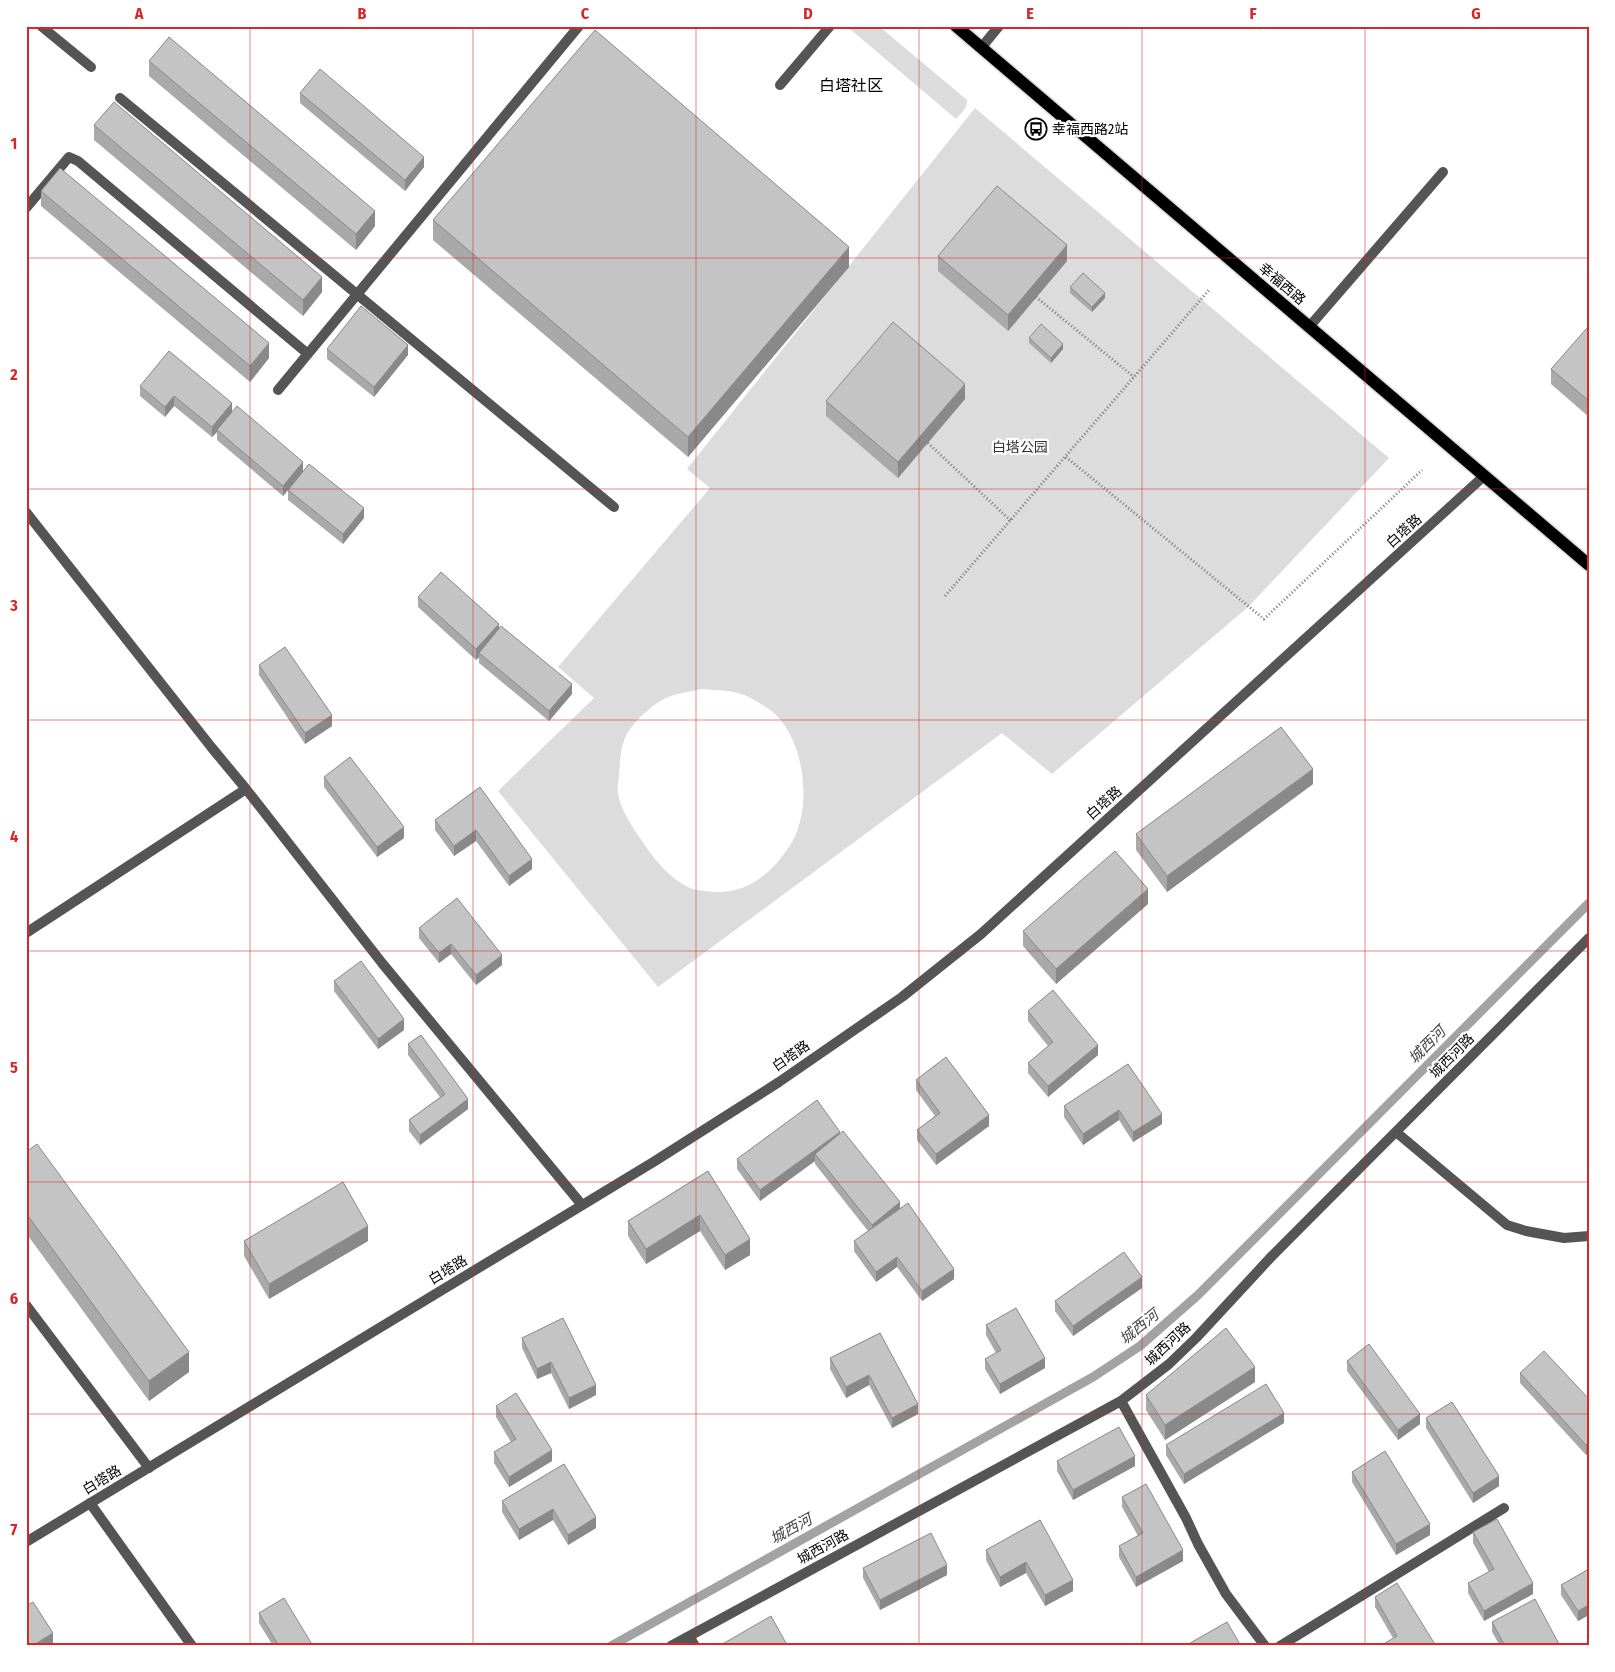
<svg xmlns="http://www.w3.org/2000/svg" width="1615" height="1672" font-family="'Fira Sans Condensed','Noto Sans SC',sans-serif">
  <rect width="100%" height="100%" fill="#fff"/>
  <!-- green -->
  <path fill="#dcdcdc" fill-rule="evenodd" d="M 855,26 L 880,27 L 967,100 C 967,109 962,112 956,119 L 850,29 Z
    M 975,108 L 1389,458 L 1248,607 L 1052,774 L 1002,733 L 658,987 L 498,791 L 594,698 L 558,667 L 710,488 L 687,469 ZM 701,689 C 713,690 727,690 738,693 C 747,695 758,702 766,707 C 805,731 815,810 789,847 C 769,877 742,897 705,891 C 700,890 694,890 690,888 C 670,879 654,859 642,841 C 634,830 620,808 618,794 C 617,789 618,781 619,776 C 620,763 620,750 625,738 C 631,724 653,703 668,697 C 678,693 690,692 701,689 Z"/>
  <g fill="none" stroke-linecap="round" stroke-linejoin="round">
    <!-- stream -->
    <path stroke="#a3a3a3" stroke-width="9" d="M 611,1646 L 1093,1377 L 1140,1346 L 1198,1295 L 1589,903"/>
    <!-- primary casing -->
    <g stroke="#dbdbdb" stroke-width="15">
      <path id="primary" d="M 956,26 L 1589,565"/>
    </g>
    <!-- path -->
    <path stroke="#777" stroke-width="3" stroke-dasharray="1 2.5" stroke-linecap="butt" d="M 1036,297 L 1134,377
      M 928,443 L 1011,521
      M 1066,457 L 1264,619 L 1422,470
      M 945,596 L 1209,290"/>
    <!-- service -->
    <path stroke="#555" stroke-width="10" d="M 780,85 L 830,26
      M 1309,327 L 1443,172
      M 1280,1646 L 1504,1508"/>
    <!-- minor -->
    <path stroke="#555" stroke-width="10" d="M 41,26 L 91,67
      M 981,48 L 999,26
      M 120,98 L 614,507
      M 26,208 L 69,157 L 78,161 L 308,354
      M 278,390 L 579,26
      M 26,512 L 212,748 L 246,789 L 382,963 L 582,1205
      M 26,933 L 246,789
      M 1396,1132 L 1507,1225 L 1526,1231 L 1564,1238 L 1589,1236
      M 26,1305 L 149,1468
      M 1121,1401 L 1186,1518 L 1198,1544 L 1226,1594 L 1265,1646
      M 90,1503 L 192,1646
      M 689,1636 L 695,1646
      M 671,1646 L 1121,1401 L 1169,1364 L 1196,1338 L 1272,1256 L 1589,938"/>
    <!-- tertiary -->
    <path stroke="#555" stroke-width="10" d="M 26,1542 L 655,1161 L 779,1082 L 902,997 L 981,934 L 1484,476"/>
    <!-- primary -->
    <use href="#primary" stroke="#000" stroke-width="12"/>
  </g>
  <!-- wall -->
  <path fill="#a9a9a9" d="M 149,61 L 375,226 L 356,250 L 149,76 Z
    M 300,93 L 424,167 L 405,191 L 300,103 Z
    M 94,125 L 322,292 L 303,316 L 94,140 Z
    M 41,191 L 269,358 L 250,382 L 41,206 Z
    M 433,220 L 849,267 L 688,457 L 433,240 Z
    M 938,256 L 1067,261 L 1008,331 L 938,271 Z
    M 1070,287 L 1105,298 L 1092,312 L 1070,293 Z
    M 1589,330 L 1589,417 L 1551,384 L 1551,369 Z
    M 1029,338 L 1063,349 L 1051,363 L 1029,343 Z
    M 327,349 L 408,355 L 374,397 L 327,359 Z
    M 140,386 L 232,412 L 303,471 L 364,518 L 343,544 L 288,500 L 288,490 L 292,486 L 283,496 L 217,440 L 217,432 L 212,437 L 174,406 L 165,417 L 140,396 Z
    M 965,399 L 898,478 L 826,416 L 826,401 Z
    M 418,597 L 499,628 L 572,694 L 549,721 L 479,663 L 479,657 L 476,660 L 418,607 Z
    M 259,665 L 332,726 L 305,744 L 259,675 Z
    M 324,777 L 404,838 L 377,857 L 324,787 Z
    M 1313,784 L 1167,892 L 1136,850 L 1136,834 Z
    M 480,787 L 532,869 L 509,886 L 476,841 L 454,856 L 435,830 L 435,820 Z
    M 1148,904 L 1056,984 L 1023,946 L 1023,931 Z
    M 419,928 L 502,965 L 476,985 L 451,954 L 439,963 L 419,938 Z
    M 334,981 L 404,1030 L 378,1049 L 334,991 Z
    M 1028,1011 L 1098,1055 L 1048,1097 L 1028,1073 L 1028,1063 L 1048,1046 L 1028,1021 Z
    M 408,1044 L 468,1109 L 420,1145 L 409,1131 L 409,1120 L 440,1097 L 408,1055 Z
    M 1128,1064 L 1162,1124 L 1133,1142 L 1119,1120 L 1083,1145 L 1064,1117 L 1064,1106 Z
    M 916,1080 L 989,1126 L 936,1165 L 917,1140 L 917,1130 L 935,1116 L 916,1090 Z
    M 840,1133 L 900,1209 L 954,1279 L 922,1301 L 897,1267 L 876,1282 L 854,1251 L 854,1241 L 868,1231 L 815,1164 L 815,1161 L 760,1201 L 737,1169 L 737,1159 Z
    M 26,1152 L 189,1372 L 149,1401 L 26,1233 Z
    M 708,1171 L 750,1255 L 725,1270 L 700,1231 L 646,1264 L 628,1236 L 628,1221 Z
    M 244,1241 L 368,1241 L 269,1299 L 244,1256 Z
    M 1142,1288 L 1073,1336 L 1055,1311 L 1055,1301 Z
    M 986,1325 L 1045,1368 L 1000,1394 L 985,1369 L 985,1359 L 996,1353 L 986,1335 Z
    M 880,1333 L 918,1414 L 892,1428 L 869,1385 L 846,1398 L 830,1369 L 830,1358 Z
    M 522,1338 L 596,1395 L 569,1409 L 551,1373 L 537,1379 L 522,1348 Z
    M 1347,1361 L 1420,1424 L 1398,1440 L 1347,1371 Z
    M 1520,1373 L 1589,1399 L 1586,1455 L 1520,1383 Z
    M 1255,1382 L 1165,1440 L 1146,1410 L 1146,1395 Z
    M 496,1406 L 552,1461 L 509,1487 L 494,1463 L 494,1452 L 511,1442 L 496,1417 Z
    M 1426,1418 L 1499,1486 L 1473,1503 L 1426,1428 Z
    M 1284,1423 L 1184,1484 L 1166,1455 L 1166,1445 Z
    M 1057,1461 L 1135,1466 L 1073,1500 L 1057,1471 Z
    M 564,1464 L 596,1528 L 568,1545 L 553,1520 L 519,1540 L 502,1512 L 502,1501 Z
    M 1352,1472 L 1430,1535 L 1396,1555 L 1352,1482 Z
    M 1122,1497 L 1183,1561 L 1136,1587 L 1119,1557 L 1119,1546 L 1138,1536 L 1122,1507 Z
    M 1040,1520 L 1073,1591 L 1045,1606 L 1026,1573 L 1000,1587 L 986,1560 L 986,1550 Z
    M 1473,1532 L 1533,1594 L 1484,1621 L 1468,1593 L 1468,1583 L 1489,1572 L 1473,1543 Z
    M 863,1568 L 947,1575 L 880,1610 L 863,1578 Z
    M 1589,1569 L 1589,1615 L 1578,1621 L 1561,1595 L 1561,1585 Z
    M 1375,1597 L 1436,1646 L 1393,1638 L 1375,1607 Z
    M 259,1613 L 313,1646 L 273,1646 L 259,1623 Z
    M 1492,1622 L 1560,1646 L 1500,1646 L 1492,1632 Z"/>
  <!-- shaded-wall -->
  <path fill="#898989" d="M 424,157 L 424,167 L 405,191 L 405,180 Z
    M 375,211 L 375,226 L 356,250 L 356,234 Z
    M 1067,245 L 1067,261 L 1008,331 L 1008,315 Z
    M 849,247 L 849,267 L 688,457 L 688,437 Z
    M 322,277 L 322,292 L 303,316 L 303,300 Z
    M 1105,293 L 1105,298 L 1092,312 L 1092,307 Z
    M 269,343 L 269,358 L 250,382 L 250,366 Z
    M 1063,344 L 1063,349 L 1051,363 L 1051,358 Z
    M 408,345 L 408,355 L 374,397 L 374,387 Z
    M 965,384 L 965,399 L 898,478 L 898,462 Z
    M 174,396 L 174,406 L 165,417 L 165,407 Z
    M 232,403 L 232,414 L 217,430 L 217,432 L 212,437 L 212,427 Z
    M 303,462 L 303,472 L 283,496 L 283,486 Z
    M 364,508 L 364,518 L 343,544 L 343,534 Z
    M 499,624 L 499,635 L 479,653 L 479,657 L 476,660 L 476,649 Z
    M 572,684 L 572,694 L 549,721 L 549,711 Z
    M 332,715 L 332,726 L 305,744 L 305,733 Z
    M 1313,769 L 1313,784 L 1167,892 L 1167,876 Z
    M 404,827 L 404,838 L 377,857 L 377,847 Z
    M 476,830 L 476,841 L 454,856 L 454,846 Z
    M 532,859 L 532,869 L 509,886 L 509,876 Z
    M 1148,889 L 1148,904 L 1056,984 L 1056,969 Z
    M 451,944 L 451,954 L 439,963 L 439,953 Z
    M 502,955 L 502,965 L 476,985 L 476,975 Z
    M 404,1019 L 404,1030 L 378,1049 L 378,1039 Z
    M 1098,1045 L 1098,1055 L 1048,1097 L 1048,1086 Z
    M 468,1099 L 468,1109 L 420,1145 L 420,1135 Z
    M 1119,1110 L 1119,1120 L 1083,1145 L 1083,1134 Z
    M 1162,1114 L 1162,1124 L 1133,1142 L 1133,1132 Z
    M 989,1115 L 989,1126 L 936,1165 L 936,1154 Z
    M 840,1132 L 840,1142 L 815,1154 L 815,1161 L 760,1201 L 760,1190 Z
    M 900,1202 L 900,1212 L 872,1235 L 872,1225 Z
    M 700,1215 L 700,1231 L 646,1264 L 646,1249 Z
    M 368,1226 L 368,1241 L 269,1299 L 269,1284 Z
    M 750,1239 L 750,1255 L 725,1270 L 725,1255 Z
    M 897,1257 L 897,1267 L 876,1282 L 876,1272 Z
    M 954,1269 L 954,1279 L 922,1301 L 922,1291 Z
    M 1142,1277 L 1142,1288 L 1073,1336 L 1073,1326 Z
    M 189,1352 L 189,1372 L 149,1401 L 149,1381 Z
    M 1045,1358 L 1045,1368 L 1000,1394 L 1000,1384 Z
    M 551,1362 L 551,1373 L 537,1379 L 537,1369 Z
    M 1255,1367 L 1255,1382 L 1165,1440 L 1165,1425 Z
    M 869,1375 L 869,1385 L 846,1398 L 846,1387 Z
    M 596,1385 L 596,1395 L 569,1409 L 569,1398 Z
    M 918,1404 L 918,1414 L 892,1428 L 892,1418 Z
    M 1284,1413 L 1284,1423 L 1184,1484 L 1184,1474 Z
    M 1420,1414 L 1420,1424 L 1398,1440 L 1398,1430 Z
    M 1589,1442 L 1589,1453 L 1586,1455 L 1586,1445 Z
    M 552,1450 L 552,1461 L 509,1487 L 509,1477 Z
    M 1135,1456 L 1135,1466 L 1073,1500 L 1073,1490 Z
    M 1499,1476 L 1499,1486 L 1473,1503 L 1473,1493 Z
    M 553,1509 L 553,1520 L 519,1540 L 519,1529 Z
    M 596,1517 L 596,1528 L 568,1545 L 568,1535 Z
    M 1430,1524 L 1430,1535 L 1396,1555 L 1396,1544 Z
    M 1183,1550 L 1183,1561 L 1136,1587 L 1136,1577 Z
    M 1026,1562 L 1026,1573 L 1000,1587 L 1000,1577 Z
    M 947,1565 L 947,1575 L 880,1610 L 880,1600 Z
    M 1073,1580 L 1073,1591 L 1045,1606 L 1045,1595 Z
    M 1533,1583 L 1533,1594 L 1484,1621 L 1484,1611 Z
    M 1589,1605 L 1589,1615 L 1578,1621 L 1578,1611 Z
    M 53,1633 L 53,1643 L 49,1646 L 32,1646 Z"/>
  <!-- building -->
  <path fill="#c4c4c4" stroke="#898989" d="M 595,30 L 849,247 L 688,437 L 433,220 Z
    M 169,37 L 375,211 L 356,234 L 149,61 Z
    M 320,69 L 424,157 L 405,180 L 300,93 Z
    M 114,102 L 322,277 L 303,300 L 94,125 Z
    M 60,168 L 269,343 L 250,366 L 41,191 Z
    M 997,186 L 1067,245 L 1008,315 L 938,256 Z
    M 1083,273 L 1105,293 L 1092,307 L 1070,287 Z
    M 361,306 L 408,345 L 374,387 L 327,349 Z
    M 893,322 L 965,384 L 898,462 L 826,401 Z
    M 1041,324 L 1063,344 L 1051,358 L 1029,338 Z
    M 1587,328 L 1589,330 L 1589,401 L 1551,369 Z
    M 169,351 L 232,403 L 212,427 L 174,396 L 165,407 L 140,386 Z
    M 237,406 L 303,462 L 283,486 L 217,430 Z
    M 309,464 L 364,508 L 343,534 L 288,490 Z
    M 441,572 L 499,624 L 476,649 L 418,597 Z
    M 501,626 L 572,684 L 549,711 L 479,653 Z
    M 285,647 L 332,715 L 305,733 L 259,665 Z
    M 1281,727 L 1313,769 L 1167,876 L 1136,834 Z
    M 350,757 L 404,827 L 377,847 L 324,777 Z
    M 480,787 L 532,859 L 509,876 L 476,830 L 454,846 L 435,820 Z
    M 1115,851 L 1148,889 L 1056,969 L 1023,931 Z
    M 457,898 L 502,955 L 476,975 L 451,944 L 439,953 L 419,928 Z
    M 361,961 L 404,1019 L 378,1039 L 334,981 Z
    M 1053,990 L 1098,1045 L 1048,1086 L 1028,1063 L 1053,1042 L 1028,1011 Z
    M 421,1035 L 468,1099 L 420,1135 L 409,1120 L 445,1094 L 408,1044 Z
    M 946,1057 L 989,1115 L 936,1154 L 917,1130 L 940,1113 L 916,1080 Z
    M 1128,1064 L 1162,1114 L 1133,1132 L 1119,1110 L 1083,1134 L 1064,1106 Z
    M 817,1100 L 840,1132 L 760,1190 L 737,1159 Z
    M 843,1131 L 900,1202 L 872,1225 L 815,1154 Z
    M 37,1144 L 189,1352 L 149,1381 L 26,1213 L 26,1152 Z
    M 708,1171 L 750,1239 L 725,1255 L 700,1215 L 646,1249 L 628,1221 Z
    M 343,1182 L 368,1226 L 269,1284 L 244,1241 Z
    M 908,1203 L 954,1269 L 922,1291 L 897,1257 L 876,1272 L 854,1241 Z
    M 1124,1252 L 1142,1277 L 1073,1326 L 1055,1301 Z
    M 1016,1308 L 1045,1358 L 1000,1384 L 985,1359 L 1001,1350 L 986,1325 Z
    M 563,1318 L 596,1385 L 569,1398 L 551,1362 L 537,1369 L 522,1338 Z
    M 1226,1328 L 1255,1367 L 1165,1425 L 1146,1395 Z
    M 880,1333 L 918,1404 L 892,1418 L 869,1375 L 846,1387 L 830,1358 Z
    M 1369,1344 L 1420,1414 L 1398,1430 L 1347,1361 Z
    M 1544,1351 L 1589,1399 L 1589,1442 L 1586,1445 L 1520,1373 Z
    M 1266,1384 L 1284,1413 L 1184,1474 L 1166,1445 Z
    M 516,1393 L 552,1450 L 509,1477 L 494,1452 L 516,1439 L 496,1406 Z
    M 1452,1402 L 1499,1476 L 1473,1493 L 1426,1418 Z
    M 1119,1427 L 1135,1456 L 1073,1490 L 1057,1461 Z
    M 1385,1451 L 1430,1524 L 1396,1544 L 1352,1472 Z
    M 564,1464 L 596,1517 L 568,1535 L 553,1509 L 519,1529 L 502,1501 Z
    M 1146,1484 L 1183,1550 L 1136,1577 L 1119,1546 L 1143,1533 L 1122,1497 Z
    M 1497,1519 L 1533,1583 L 1484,1611 L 1468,1583 L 1494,1569 L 1473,1532 Z
    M 1040,1520 L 1073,1580 L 1045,1595 L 1026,1562 L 1000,1577 L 986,1550 Z
    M 931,1533 L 947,1565 L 880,1600 L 863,1568 Z
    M 1589,1569 L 1589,1605 L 1578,1611 L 1561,1585 Z
    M 1397,1583 L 1436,1646 L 1380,1646 L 1397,1636 L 1375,1597 Z
    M 284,1598 L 313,1646 L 279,1646 L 259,1613 Z
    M 1535,1599 L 1560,1646 L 1505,1646 L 1492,1622 Z
    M 33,1602 L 53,1633 L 32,1646 L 26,1646 L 26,1606 Z
    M 771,1616 L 786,1643 L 782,1646 L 719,1646 Z
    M 1227,1622 L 1241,1646 L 1185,1646 Z"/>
  <!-- grid -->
  <path fill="none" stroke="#d62828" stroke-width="1" stroke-opacity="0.55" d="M 250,26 L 250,1646M 473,26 L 473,1646M 696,26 L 696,1646M 919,26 L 919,1646M 1142,26 L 1142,1646M 1365,26 L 1365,1646M 26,258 L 1589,258M 26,489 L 1589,489M 26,720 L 1589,720M 26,951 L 1589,951M 26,1182 L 1589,1182M 26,1414 L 1589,1414"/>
  <!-- icons -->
  <defs>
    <g id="bus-ring" transform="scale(1.125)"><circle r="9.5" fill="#fff" stroke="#000" stroke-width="1.5"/><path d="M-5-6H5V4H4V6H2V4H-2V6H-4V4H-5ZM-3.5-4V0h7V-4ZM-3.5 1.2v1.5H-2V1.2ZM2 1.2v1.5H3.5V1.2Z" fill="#000"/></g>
  </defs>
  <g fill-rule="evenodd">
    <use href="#bus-ring" x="1036" y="129"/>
  </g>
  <g text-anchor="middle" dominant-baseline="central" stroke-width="4.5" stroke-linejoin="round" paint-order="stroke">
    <!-- poi labels -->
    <g font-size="14" fill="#000" stroke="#fff" text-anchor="start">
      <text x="1052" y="129">幸福西路2站</text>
    </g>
    <!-- street labels -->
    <g font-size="14" fill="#000" stroke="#fff">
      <text transform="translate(1282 284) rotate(40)">幸福西路</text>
      <text transform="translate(1404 531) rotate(-42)">白塔路</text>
      <text transform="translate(1104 803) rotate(-42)">白塔路</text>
      <text transform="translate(791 1056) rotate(-35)">白塔路</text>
      <text transform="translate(1452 1056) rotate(-45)">城西河路</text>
      <text transform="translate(448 1270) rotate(-31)">白塔路</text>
      <text transform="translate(1168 1344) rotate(-43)">城西河路</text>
      <text transform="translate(102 1480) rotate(-31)">白塔路</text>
      <text transform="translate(823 1547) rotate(-29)">城西河路</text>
    </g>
    <!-- park labels -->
    <g font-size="14" fill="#333" stroke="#fff">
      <text x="1020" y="447">白塔公园</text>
    </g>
    <!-- water labels -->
    <g font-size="15" font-style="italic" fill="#444" stroke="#fff">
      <text transform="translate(1427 1045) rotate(-45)">城西河</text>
      <text transform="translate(1139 1327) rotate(-39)">城西河</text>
      <text transform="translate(791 1529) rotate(-29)">城西河</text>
    </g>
    <!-- quarter labels -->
    <g font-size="16" fill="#000" stroke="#fff">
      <text x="851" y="85">白塔社区</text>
    </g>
  </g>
  <!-- border -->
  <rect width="1615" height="1672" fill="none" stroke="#ffffff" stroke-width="55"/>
  <rect x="28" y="28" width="1560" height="1616" fill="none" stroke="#d62828" stroke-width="2"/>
  <g font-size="16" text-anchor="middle" font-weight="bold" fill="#d62828">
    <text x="139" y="19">A</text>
    <text x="362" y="19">B</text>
    <text x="585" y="19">C</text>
    <text x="808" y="19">D</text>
    <text x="1030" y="19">E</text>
    <text x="1253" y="19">F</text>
    <text x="1476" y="19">G</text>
    <text x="14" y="149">1</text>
    <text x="14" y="380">2</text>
    <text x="14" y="611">3</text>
    <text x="14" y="842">4</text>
    <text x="14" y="1073">5</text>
    <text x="14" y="1304">6</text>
    <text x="14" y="1535">7</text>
  </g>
</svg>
